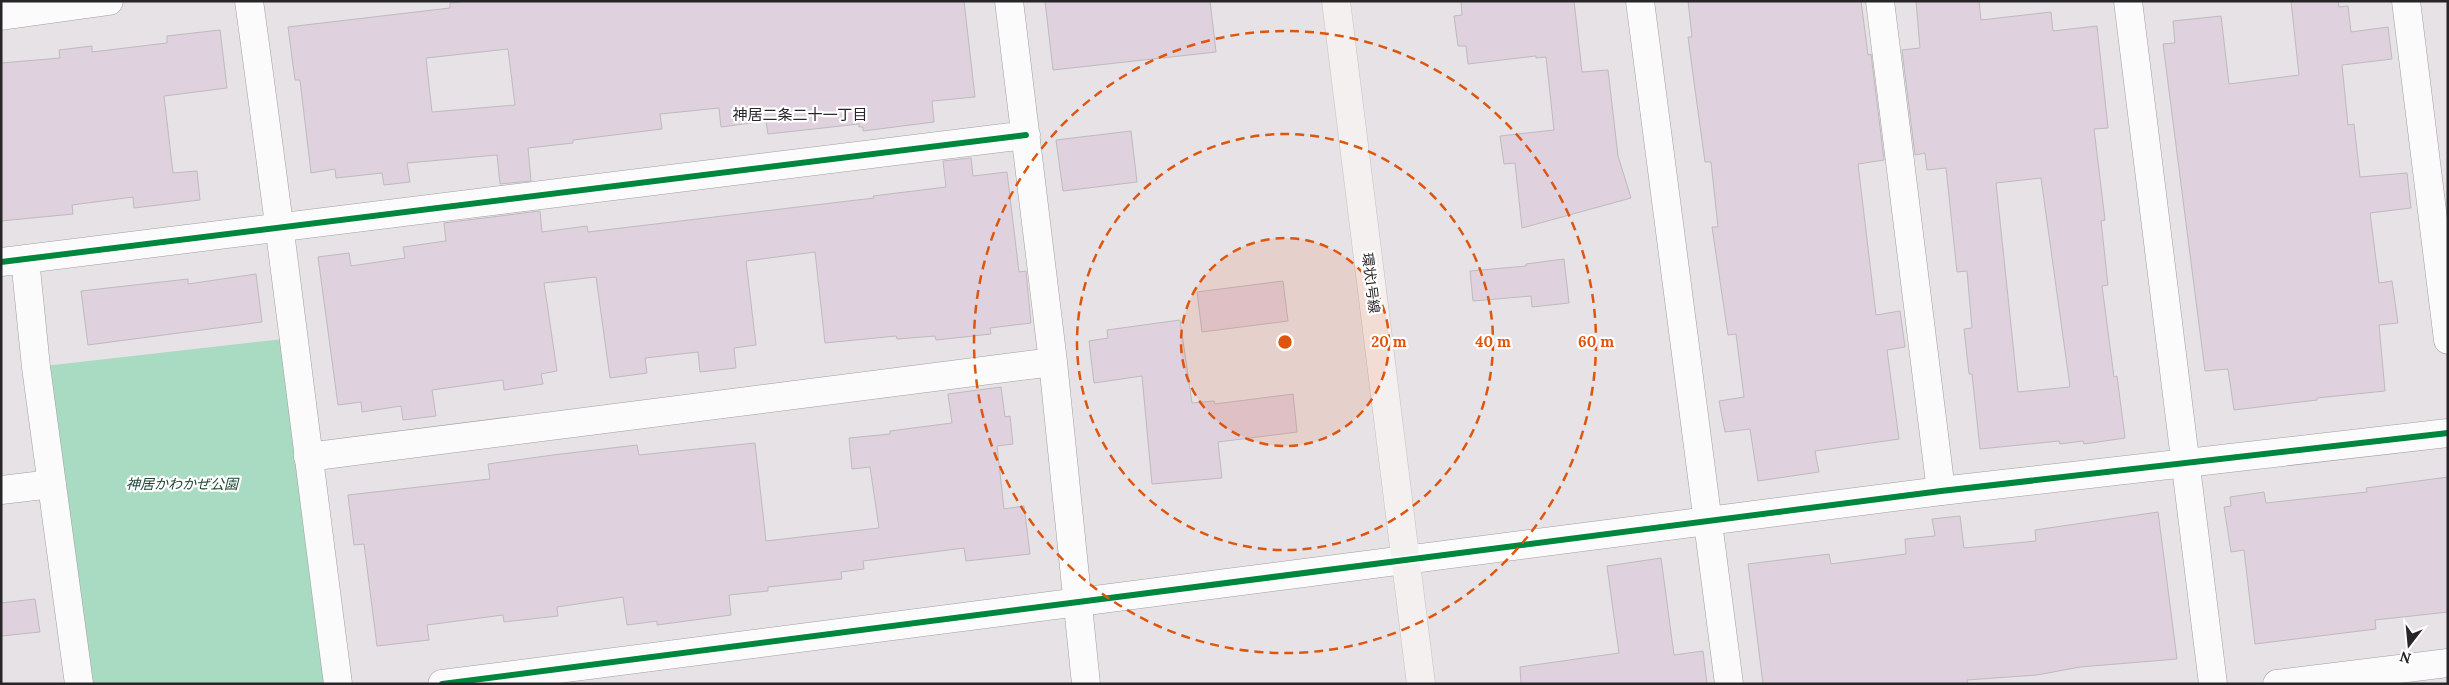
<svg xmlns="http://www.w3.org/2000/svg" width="2449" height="685" font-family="Lora,'Noto Sans JP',serif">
  <rect width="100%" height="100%" fill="#e6e2e5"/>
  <!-- green -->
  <path fill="#a9dac2" d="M 292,338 L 338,684 L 79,684 L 36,367 Z"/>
  <!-- building -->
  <path fill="#e0d1df" stroke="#bdbbbd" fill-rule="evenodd" d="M 466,1 L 964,1 L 975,97 L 932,101 L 934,122 L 863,131 L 863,127 L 859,127 L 859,124 L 768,134 L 766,121 L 721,127 L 719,108 L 660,114 L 662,129 L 573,140 L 573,143 L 528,148 L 531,181 L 500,184 L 497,155 L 407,163 L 410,182 L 384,185 L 382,173 L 336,178 L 335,169 L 311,173 L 300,80 L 295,80 L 288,27 L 450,8 L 450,3 ZM 508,49 L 515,105 L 432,112 L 426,58 Z
    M 1045,1 L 1210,1 L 1216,52 L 1053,70 Z
    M 1461,1 L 1574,1 L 1582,72 L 1608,70 L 1618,156 L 1631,198 L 1522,228 L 1515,163 L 1504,164 L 1500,136 L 1554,130 L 1546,57 L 1536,58 L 1536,56 L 1468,64 L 1466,46 L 1458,46 L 1454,16 L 1462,15 Z
    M 1688,1 L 1861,1 L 1868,55 L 1871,54 L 1884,160 L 1858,164 L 1876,315 L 1900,311 L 1905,347 L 1887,350 L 1899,439 L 1815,451 L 1819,472 L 1758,481 L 1750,429 L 1725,432 L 1719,401 L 1744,397 L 1736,334 L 1728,335 L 1712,227 L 1718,227 L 1711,162 L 1705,162 L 1694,82 L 1688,37 L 1692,37 Z
    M 1916,1 L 1979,1 L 1981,20 L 2051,12 L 2053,31 L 2097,26 L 2108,128 L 2094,129 L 2105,220 L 2101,221 L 2108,285 L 2102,286 L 2114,377 L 2117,376 L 2125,438 L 2084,444 L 2083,441 L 2060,444 L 2059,441 L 1980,449 L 1972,374 L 1969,374 L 1964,329 L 1972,328 L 1967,271 L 1957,272 L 1946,168 L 1927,170 L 1925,153 L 1915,155 L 1902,50 L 1920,48 ZM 2041,178 L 2070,387 L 2018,392 L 1996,183 Z
    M 2291,1 L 2338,1 L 2339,7 L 2348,6 L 2351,32 L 2388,27 L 2392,59 L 2342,65 L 2348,125 L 2354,124 L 2360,177 L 2407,173 L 2411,208 L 2370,213 L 2379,283 L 2392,281 L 2398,323 L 2379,325 L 2385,391 L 2317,398 L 2317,400 L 2234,410 L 2228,369 L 2205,371 L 2163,44 L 2175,43 L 2173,21 L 2221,16 L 2229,84 L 2299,75 Z
    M 220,30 L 227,88 L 164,96 L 173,173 L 197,171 L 200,200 L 134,208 L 133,197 L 72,205 L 73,214 L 1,221 L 1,63 L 60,58 L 59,50 L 92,46 L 92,52 L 167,43 L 167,36 Z
    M 1131,131 L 1137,182 L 1063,191 L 1056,140 Z
    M 971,158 L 973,176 L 1007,172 L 1019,272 L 1026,271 L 1031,323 L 990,328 L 991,334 L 936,340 L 935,336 L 897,339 L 896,336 L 825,343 L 815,252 L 746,261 L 756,345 L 734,348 L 736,368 L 700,372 L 698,352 L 645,358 L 647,373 L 610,378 L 596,277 L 544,283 L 557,371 L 541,374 L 543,384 L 504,390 L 503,380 L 432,390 L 436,416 L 403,420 L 401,406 L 362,412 L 361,402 L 338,405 L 318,257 L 349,253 L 351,266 L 405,258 L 403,247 L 446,241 L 444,223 L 540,211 L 542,232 L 587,226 L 588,232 L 874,198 L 873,196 L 946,187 L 943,161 Z
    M 1564,259 L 1569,303 L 1532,307 L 1531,296 L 1473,301 L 1470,271 L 1526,266 L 1526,264 Z
    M 256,274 L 262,322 L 88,345 L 81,291 L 188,279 L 188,284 Z
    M 1283,281 L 1288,321 L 1202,332 L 1197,292 Z
    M 1180,320 L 1192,403 L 1214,401 L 1215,404 L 1293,394 L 1297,432 L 1218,442 L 1222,478 L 1152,484 L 1142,376 L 1094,383 L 1089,341 L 1108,338 L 1107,330 Z
    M 1001,387 L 1005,417 L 1010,416 L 1013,444 L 997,446 L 1004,509 L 1024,506 L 1030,554 L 966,561 L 964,548 L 863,561 L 864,569 L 841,572 L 842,579 L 768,587 L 768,591 L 729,595 L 731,615 L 657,625 L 657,621 L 627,625 L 623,597 L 557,607 L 558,616 L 504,622 L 503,615 L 427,625 L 429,640 L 377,646 L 364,544 L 354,545 L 348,495 L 490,479 L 488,464 L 553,455 L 637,445 L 639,455 L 755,443 L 766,541 L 879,528 L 870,467 L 852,469 L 849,438 L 890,434 L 890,431 L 952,423 L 948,394 Z
    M 2448,477 L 2448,612 L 2375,620 L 2376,629 L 2255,644 L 2244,550 L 2231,552 L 2224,507 L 2231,506 L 2230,497 L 2264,492 L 2266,503 L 2367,492 L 2366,488 Z
    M 2158,512 L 2177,659 L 2080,667 L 2037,675 L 1967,680 L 1968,684 L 1763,684 L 1748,564 L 1829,554 L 1831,564 L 1906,554 L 1905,539 L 1935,536 L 1932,519 L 1960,516 L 1964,548 L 2036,541 L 2035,530 Z
    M 1661,558 L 1674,655 L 1703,651 L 1707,684 L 1521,684 L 1520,667 L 1619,653 L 1607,566 Z
    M 35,599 L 40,632 L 1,636 L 1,603 Z"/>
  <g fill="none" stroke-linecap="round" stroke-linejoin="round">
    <!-- street casing -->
    <g stroke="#a19ea0" stroke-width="29">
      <path id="street" d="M 1009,1 L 1053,362 L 1086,684
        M 1880,1 L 1941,491
        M 2128,1 L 2213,684
        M 2406,1 L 2448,340
        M 1,16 L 109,1
        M 25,259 L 36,367 L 79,684
        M 1,262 L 1026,135
        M 308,457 L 1053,362
        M 1,490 L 52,484
        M 2277,684 L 2448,663"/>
    </g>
    <!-- secondary casing -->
    <g stroke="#a19ea0" stroke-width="29">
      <path id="secondary" d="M 249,1 C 281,229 308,456 338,684
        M 1640,1 L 1729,684
        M 442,684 L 1941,491 L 2448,433"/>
    </g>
    <!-- primary casing -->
    <g stroke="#c3c1c2" stroke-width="29">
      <path id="primary" d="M 1336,1 L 1421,684"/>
    </g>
    <!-- street -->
    <use href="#street" stroke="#fbfbfb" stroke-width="28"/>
    <!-- secondary -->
    <use href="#secondary" stroke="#fbfbfb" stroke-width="28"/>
    <!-- primary -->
    <use href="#primary" stroke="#f5f0f0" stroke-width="28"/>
    <!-- cycleway casing -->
    <g stroke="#fff" stroke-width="9">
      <path id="cycleway" d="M 1,262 L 1026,135
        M 442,684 L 1941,491 L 2448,433"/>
    </g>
    <!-- cycleway -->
    <use href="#cycleway" stroke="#00873e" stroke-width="6"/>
  </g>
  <!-- distance rings -->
  <circle cx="1285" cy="342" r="104" fill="#de560d" fill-opacity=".12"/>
  <g fill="none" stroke="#de560d" stroke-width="2.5" stroke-dasharray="9 6">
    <circle cx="1285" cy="342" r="104"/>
    <circle cx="1285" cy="342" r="208"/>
    <circle cx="1285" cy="342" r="311"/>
  </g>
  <g text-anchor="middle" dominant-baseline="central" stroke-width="4.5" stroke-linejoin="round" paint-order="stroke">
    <!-- street labels -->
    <g font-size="14" fill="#272527" stroke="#fff">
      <text transform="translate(1371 283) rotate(83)">環状1号線</text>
    </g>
    <!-- park labels -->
    <g font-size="14" font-style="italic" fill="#1d4632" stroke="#fff">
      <text x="182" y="484">神居かわかぜ公園</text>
    </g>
    <!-- neighbourhood labels -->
    <g font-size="15" fill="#272527" stroke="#fff">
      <text x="800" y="114">神居二条二十一丁目</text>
    </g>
  </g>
  <circle cx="1285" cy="342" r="8" fill="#de560d" stroke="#fff" stroke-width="2.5"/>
  <g font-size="15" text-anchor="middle" font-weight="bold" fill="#de560d" stroke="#fff" stroke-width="4.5" stroke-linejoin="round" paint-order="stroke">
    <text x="1389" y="347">20 m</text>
    <text x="1493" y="347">40 m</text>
    <text x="1596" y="347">60 m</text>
  </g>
  <!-- border -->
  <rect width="2449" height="685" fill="none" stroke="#272527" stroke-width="5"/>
  <!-- north arrow -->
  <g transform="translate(2409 645) rotate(196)" stroke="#ffffff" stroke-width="4" paint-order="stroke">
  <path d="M0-4L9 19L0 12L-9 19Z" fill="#272527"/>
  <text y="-8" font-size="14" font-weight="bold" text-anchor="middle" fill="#272527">N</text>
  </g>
</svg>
